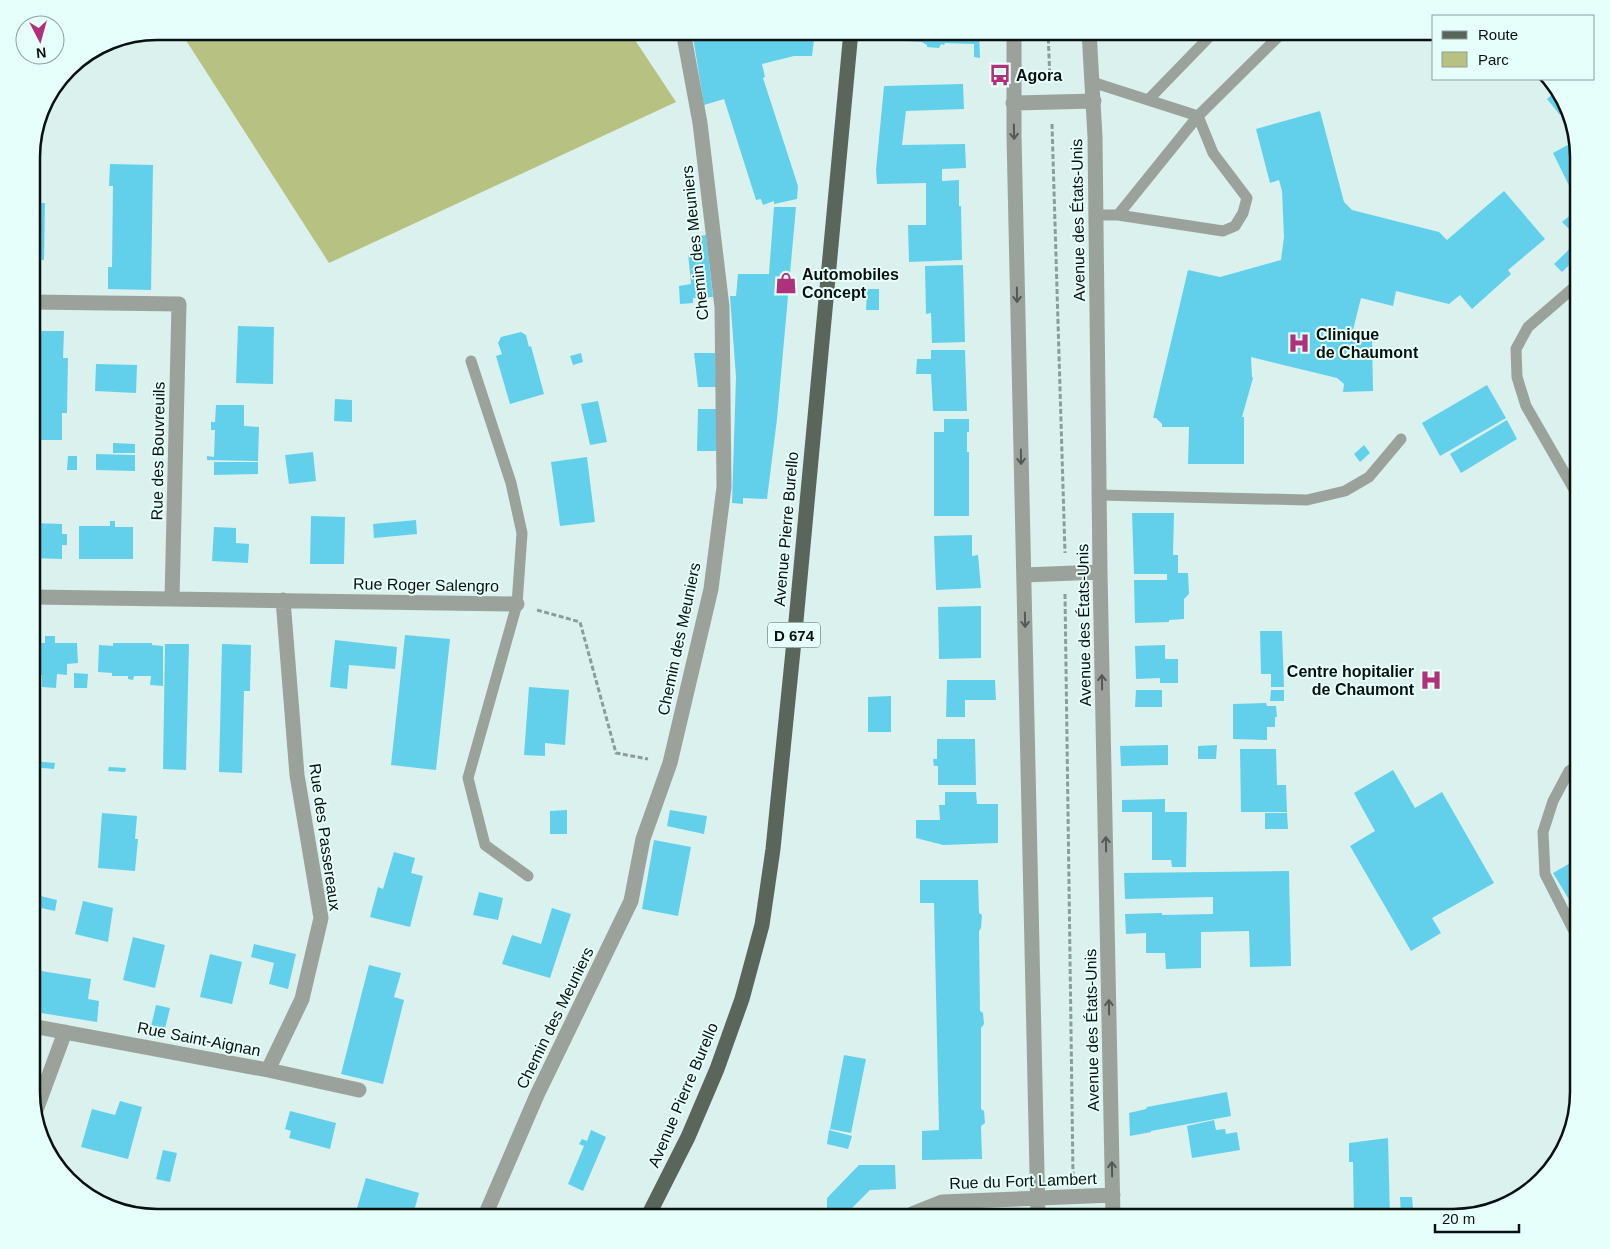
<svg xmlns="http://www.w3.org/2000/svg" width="1610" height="1249" font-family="Helvetica,sans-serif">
  <rect width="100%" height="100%" fill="#daf1ed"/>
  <!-- green -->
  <path fill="#b7c181" d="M 180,31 L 629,31 L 676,102 L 329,263 Z"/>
  <!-- building -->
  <path fill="#63d0eb" d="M 692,31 L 815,31 L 812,56 L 794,56 L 762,64 L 765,77 L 763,78 L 798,186 L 797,199 L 774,204 L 774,201 L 763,205 L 761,199 L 756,200 L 724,99 L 704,105 Z
    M 906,31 L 979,31 L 980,58 L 974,57 L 974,44 L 945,43 L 944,45 L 941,44 L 939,48 L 927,47 L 927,45 L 922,42 L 906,41 Z
    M 963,84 L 964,109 L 906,111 L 902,145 L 965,144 L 966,168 L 942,169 L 942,181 L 959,180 L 959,206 L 961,206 L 962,260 L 909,262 L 908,225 L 926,225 L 926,183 L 877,184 L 876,170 L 884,86 Z
    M 1556,91 L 1568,109 L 1560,115 L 1547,99 Z
    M 1320,111 L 1344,202 L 1352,210 L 1439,232 L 1447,240 L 1504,191 L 1545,239 L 1508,270 L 1511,274 L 1472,309 L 1460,295 L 1449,304 L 1396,291 L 1393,306 L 1361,298 L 1352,334 L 1361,336 L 1362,334 L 1372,337 L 1373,391 L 1343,392 L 1344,384 L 1337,378 L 1251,357 L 1252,377 L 1253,378 L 1242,417 L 1244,417 L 1244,464 L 1188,464 L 1189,427 L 1162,427 L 1162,424 L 1156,418 L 1153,418 L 1188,270 L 1220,277 L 1281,260 L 1284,237 L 1282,191 L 1279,180 L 1270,183 L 1256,129 Z
    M 1575,141 L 1579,157 L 1579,206 L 1553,153 Z
    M 110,164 L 153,165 L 151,290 L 108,289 L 108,267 L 112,267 L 113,186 L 109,186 Z
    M 32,175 L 37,175 L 37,203 L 45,203 L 44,260 L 36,260 L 36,287 L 32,287 Z
    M 774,207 L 796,207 L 777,419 L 767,499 L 743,498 L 743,504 L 732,503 L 736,377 L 730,296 L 736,296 L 738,274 L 769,274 Z
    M 1579,208 L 1579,239 L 1562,222 Z
    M 706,235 L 713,297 L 693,298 L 693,303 L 680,304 L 679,286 L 691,284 L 688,253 L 693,252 L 692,237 Z
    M 1579,240 L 1579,256 L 1562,272 L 1554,264 Z
    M 963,265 L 965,342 L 932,343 L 931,313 L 926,314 L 925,266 Z
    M 867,289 L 879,289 L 879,310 L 866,310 Z
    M 238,326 L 274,327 L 273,384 L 236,383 Z
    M 32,331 L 64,331 L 63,358 L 68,358 L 67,413 L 62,413 L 62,440 L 32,440 Z
    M 521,332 L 526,335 L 529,347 L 531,346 L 544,394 L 510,404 L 496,356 L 502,354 L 498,343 L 501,337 Z
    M 931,350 L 965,350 L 967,411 L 933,411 L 931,374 L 916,374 L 917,359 L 931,359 Z
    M 581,353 L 583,362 L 573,365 L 570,356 Z
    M 694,353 L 715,353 L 716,387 L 698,387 Z
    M 96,364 L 137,365 L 136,393 L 95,391 Z
    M 1487,385 L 1506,418 L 1440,456 L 1422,423 Z
    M 335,399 L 352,400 L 352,422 L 334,421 Z
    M 598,401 L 607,442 L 590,445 L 581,404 Z
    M 216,405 L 244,405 L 244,426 L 259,427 L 258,461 L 207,460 L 207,456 L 214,457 L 215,430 L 211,430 L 211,422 L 215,422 Z
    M 698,409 L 716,409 L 716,451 L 697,451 Z
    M 944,419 L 969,419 L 969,432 L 967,432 L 967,452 L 969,452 L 969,516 L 934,516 L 934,432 L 944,432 Z
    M 1507,420 L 1517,439 L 1461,473 L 1450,454 Z
    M 113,443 L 135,444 L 135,453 L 113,453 Z
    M 1364,445 L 1370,453 L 1360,462 L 1354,454 Z
    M 313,452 L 316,481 L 289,484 L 285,455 Z
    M 96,454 L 135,455 L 135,471 L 96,470 Z
    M 68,456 L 77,456 L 77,470 L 67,470 Z
    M 587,457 L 595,522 L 560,526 L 551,462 Z
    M 214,462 L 258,462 L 258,474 L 214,475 Z
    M 1132,513 L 1174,513 L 1173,555 L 1178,555 L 1178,573 L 1188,573 L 1189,594 L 1184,599 L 1184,619 L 1169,620 L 1169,622 L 1135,623 L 1134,580 L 1167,580 L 1167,574 L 1134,574 Z
    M 311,516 L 345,517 L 344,564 L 310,564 Z
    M 416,520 L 417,534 L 374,538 L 373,524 Z
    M 110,521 L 115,521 L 115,527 L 133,527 L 133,559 L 79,559 L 79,526 L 110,526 Z
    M 32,523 L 62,524 L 62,534 L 67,534 L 67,545 L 62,545 L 62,559 L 32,558 Z
    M 214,527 L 236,528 L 236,543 L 249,544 L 248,563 L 212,561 Z
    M 972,535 L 972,556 L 978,555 L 981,588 L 936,590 L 934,536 Z
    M 981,606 L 981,658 L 939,659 L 938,607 Z
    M 1260,631 L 1282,631 L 1284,687 L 1271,687 L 1271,674 L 1261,674 Z
    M 405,635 L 450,639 L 436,770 L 391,765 Z
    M 45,636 L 55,636 L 55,643 L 77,643 L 78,663 L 67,664 L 67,675 L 57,674 L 56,688 L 42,687 L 42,675 L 32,675 L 32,643 L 45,643 Z
    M 335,640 L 397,647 L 395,669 L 349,665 L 347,689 L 330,687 Z
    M 113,643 L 152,643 L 152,645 L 163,646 L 163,686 L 150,685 L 151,676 L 134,676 L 133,680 L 128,679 L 128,676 L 112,676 L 112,673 L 98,672 L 99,645 L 113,646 Z
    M 165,644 L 189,644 L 186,770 L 163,769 Z
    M 222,644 L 251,645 L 250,691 L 244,691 L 242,773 L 219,772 Z
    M 1165,645 L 1165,659 L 1178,659 L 1178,683 L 1160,683 L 1160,678 L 1136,679 L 1135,646 Z
    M 74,673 L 88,674 L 87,688 L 74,688 Z
    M 947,680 L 995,680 L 996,700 L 965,700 L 965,717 L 946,717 Z
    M 529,687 L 569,690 L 565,745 L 545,743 L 545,756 L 524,755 Z
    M 1136,690 L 1162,690 L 1162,707 L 1135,707 Z
    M 1271,690 L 1284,690 L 1284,701 L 1270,701 Z
    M 891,696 L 891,732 L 868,732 L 868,697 Z
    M 1266,703 L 1267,706 L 1276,706 L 1277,717 L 1275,717 L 1275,727 L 1267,727 L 1267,740 L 1233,739 L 1233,704 Z
    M 937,739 L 975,739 L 976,785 L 938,785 L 938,766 L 934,766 L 933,759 L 937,759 Z
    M 1168,745 L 1168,765 L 1121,766 L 1120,746 Z
    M 1217,745 L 1216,759 L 1198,759 L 1198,746 Z
    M 1240,749 L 1276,749 L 1277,785 L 1286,785 L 1287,812 L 1241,812 Z
    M 32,761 L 55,763 L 54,769 L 32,767 Z
    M 109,767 L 126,768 L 125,772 L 108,771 Z
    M 1393,770 L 1415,808 L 1442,792 L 1494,883 L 1432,918 L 1441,933 L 1411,951 L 1350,846 L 1375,831 L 1354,793 Z
    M 945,792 L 976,792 L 977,804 L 998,804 L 998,843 L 943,845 L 916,838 L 916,820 L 940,820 L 939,805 L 945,805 Z
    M 1165,799 L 1165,812 L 1187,812 L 1186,867 L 1172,867 L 1171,860 L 1152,860 L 1152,812 L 1122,812 L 1122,800 Z
    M 567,810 L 567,834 L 550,834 L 550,811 Z
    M 670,810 L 707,816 L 704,834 L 667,826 Z
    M 102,813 L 137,816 L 135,839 L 138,839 L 135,871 L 98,868 Z
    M 1265,813 L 1287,813 L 1288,829 L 1265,829 Z
    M 654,840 L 691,847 L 678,916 L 642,909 Z
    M 394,852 L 415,858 L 411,873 L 423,876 L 410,927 L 370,917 L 378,887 L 383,889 Z
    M 1579,858 L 1579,916 L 1553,873 Z
    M 1289,871 L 1291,966 L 1250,967 L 1249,931 L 1201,932 L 1201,968 L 1166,969 L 1165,953 L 1146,953 L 1146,933 L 1126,934 L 1125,914 L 1162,913 L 1162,915 L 1213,914 L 1213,897 L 1125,899 L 1124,873 Z
    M 920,880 L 978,880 L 979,913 L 982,915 L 981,928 L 979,931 L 980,1011 L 983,1013 L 984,1024 L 981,1028 L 981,1109 L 984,1111 L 985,1123 L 981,1126 L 982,1159 L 922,1160 L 922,1131 L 939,1130 L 934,903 L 920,903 Z
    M 479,892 L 503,898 L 498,920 L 473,915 Z
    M 32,894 L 57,900 L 55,911 L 32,906 Z
    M 83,901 L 113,908 L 108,942 L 75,934 Z
    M 552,908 L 571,914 L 550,978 L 502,964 L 512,935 L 541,944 Z
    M 133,937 L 165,945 L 155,988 L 123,980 Z
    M 254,944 L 296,954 L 288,989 L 269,984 L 274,963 L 251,957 Z
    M 210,954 L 242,962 L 232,1004 L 200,997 Z
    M 369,965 L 401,973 L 394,997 L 404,1000 L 383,1084 L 341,1074 Z
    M 41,971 L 91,979 L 88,999 L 99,1001 L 97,1022 L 35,1012 Z
    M 156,1005 L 170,1008 L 164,1033 L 150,1031 Z
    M 844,1055 L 866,1059 L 851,1133 L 830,1129 Z
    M 1227,1092 L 1231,1116 L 1151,1131 L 1151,1132 L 1130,1136 L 1129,1113 L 1146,1109 L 1147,1107 Z
    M 120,1101 L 142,1107 L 128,1159 L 81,1147 L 92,1109 L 115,1115 Z
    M 290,1111 L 336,1123 L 330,1149 L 289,1138 L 291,1131 L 285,1129 Z
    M 1214,1120 L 1216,1130 L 1225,1129 L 1226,1134 L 1237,1132 L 1240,1150 L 1192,1158 L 1187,1126 Z
    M 591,1130 L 606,1137 L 583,1191 L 568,1184 L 584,1146 L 579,1144 L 582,1139 L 587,1141 Z
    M 829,1130 L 852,1136 L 848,1149 L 827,1144 Z
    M 1388,1138 L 1390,1218 L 1354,1218 L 1353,1162 L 1349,1162 L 1349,1143 Z
    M 163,1150 L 177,1153 L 170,1182 L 156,1179 Z
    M 859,1165 L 895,1165 L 896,1189 L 870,1190 L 852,1208 L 852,1218 L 827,1218 L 827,1198 Z
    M 366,1178 L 419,1193 L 412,1218 L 354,1218 Z
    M 1400,1197 L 1412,1197 L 1413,1209 L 1407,1209 L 1406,1218 L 1401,1218 Z"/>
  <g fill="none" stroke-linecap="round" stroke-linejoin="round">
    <!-- path -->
    <path stroke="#8b9d9a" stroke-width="3" stroke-dasharray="5 2.5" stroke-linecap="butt" d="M 1048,31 L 1050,81
      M 1052,124 L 1065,553
      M 1065,594 L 1073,1175
      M 537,610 L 580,622 L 616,753 L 648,759"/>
    <!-- service -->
    <path stroke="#9ba29c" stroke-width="11" d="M 1092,82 L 1198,116 L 1284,31
      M 1148,100 L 1215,31
      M 1096,215 L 1118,215 L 1198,116 L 1213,153 L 1247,198 L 1243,213 L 1235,226 L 1223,231 L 1118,215
      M 1579,283 L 1528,327 L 1516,349 L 1517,377 L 1526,406 L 1579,498
      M 471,361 L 511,483 L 522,533 L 517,604 L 468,778 L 485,845 L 528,876
      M 1099,495 L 1307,500 L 1345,491 L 1369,477 L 1401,439
      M 1579,765 L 1569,771 L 1553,801 L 1543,832 L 1545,874 L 1579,941"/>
    <!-- pedestrian -->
    <path stroke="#9ba29c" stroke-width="15" d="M 484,1218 L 537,1095 L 631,901 L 643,839 L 670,763 L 711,589 L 724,487 L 722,307 L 700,123 L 683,31"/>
    <!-- minor -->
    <path stroke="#9ba29c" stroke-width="15" d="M 1014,31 L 1014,136 L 1038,1218
      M 1089,31 L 1095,137 L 1100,572 L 1113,1218
      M 1013,103 L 1094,101
      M 32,302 L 179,304 L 172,599
      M 1024,575 L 1100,572
      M 32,597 L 517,604
      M 32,1026 L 268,1070 L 359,1090
      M 268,1070 L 302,999 L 321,918 L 297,775 L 283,600
      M 35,1113 L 65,1032
      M 910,1218 L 912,1214 L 942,1202 L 1113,1195"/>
    <!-- primary -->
    <path stroke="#5a665c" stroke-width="15" d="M 647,1218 L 688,1137 L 717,1069 L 742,999 L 762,925 L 773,849 L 796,621 L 851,31"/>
  </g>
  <!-- one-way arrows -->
  <defs><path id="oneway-shaft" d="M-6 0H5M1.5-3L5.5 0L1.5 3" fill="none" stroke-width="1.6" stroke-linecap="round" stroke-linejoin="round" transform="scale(1.25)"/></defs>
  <g stroke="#525a56">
    <use href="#oneway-shaft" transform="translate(1014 132) rotate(89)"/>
    <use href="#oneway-shaft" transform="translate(1017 295) rotate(89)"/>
    <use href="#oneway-shaft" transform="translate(1021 457) rotate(89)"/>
    <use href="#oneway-shaft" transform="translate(1025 620) rotate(89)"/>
    <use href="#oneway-shaft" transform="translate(1102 682) rotate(-91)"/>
    <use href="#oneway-shaft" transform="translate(1106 844) rotate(-91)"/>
    <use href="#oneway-shaft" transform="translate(1109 1007) rotate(-91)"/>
    <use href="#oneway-shaft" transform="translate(1112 1169) rotate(-91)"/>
  </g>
  <!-- icons -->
  <defs>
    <g id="bus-bare" transform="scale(1.725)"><path d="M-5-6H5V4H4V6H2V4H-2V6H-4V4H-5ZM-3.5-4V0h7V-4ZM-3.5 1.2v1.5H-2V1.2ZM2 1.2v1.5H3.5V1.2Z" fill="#b1307b" stroke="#e7fffa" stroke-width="2.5" paint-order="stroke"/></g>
    <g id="shop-bare" transform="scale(1.725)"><path d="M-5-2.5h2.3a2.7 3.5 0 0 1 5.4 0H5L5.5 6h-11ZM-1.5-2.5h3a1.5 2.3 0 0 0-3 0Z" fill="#b1307b" stroke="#e7fffa" stroke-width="2.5" paint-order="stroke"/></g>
    <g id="hospital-bare" transform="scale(1.725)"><path d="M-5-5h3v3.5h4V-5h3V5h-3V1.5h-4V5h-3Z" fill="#b1307b" stroke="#e7fffa" stroke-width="2.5" paint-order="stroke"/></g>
  </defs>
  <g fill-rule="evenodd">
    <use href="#bus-bare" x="1000" y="75"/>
    <use href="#shop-bare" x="786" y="283"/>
    <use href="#hospital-bare" x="1299" y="343"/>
    <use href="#hospital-bare" x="1431" y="680"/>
  </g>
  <g text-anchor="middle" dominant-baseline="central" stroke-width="4" stroke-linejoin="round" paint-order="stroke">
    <!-- shield labels -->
    <rect fill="#e7fffa" stroke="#4c5856" stroke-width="1" x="768" y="622.5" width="52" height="25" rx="4"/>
    <g font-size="15" font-weight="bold" fill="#09110f">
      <text x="794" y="635">D 674</text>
    </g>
    <!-- poi labels -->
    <g font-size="16" font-weight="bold" fill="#09110f" stroke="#e7fffa" text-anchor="start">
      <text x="1016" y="75">Agora</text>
      <text x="802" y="274">Automobiles<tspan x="802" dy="18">Concept</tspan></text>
      <text x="1316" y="334">Clinique<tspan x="1316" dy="18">de Chaumont</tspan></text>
      <text x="1414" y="671" text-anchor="end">Centre hopitalier<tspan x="1414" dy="18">de Chaumont</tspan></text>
    </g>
    <!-- street labels -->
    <g font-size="16" fill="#09110f" stroke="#e7fffa">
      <text transform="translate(1078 220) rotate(-91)">Avenue des États-Unis</text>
      <text transform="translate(695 243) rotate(-96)">Chemin des Meuniers</text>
      <text transform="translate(158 451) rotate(-89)">Rue des Bouvreuils</text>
      <text transform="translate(786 529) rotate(-85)">Avenue Pierre Burello</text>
      <text transform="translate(426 585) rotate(1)">Rue Roger Salengro</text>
      <text transform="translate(1084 625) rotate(-91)">Avenue des États-Unis</text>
      <text transform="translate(679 639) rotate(-78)">Chemin des Meuniers</text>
      <text transform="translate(325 837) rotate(82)">Rue des Passereaux</text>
      <text transform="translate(555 1018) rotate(-64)">Chemin des Meuniers</text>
      <text transform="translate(1092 1030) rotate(-91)">Avenue des États-Unis</text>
      <text transform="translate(199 1039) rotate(11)">Rue Saint-Aignan</text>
      <text transform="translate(683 1095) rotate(-67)">Avenue Pierre Burello</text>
      <text transform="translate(1023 1181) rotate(-2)">Rue du Fort Lambert</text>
    </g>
  </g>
  <!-- crop -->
  <path d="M0 0H1610V1249H0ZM157 40H1453A117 117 0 0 1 1570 157V1092A117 117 0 0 1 1453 1209H157A117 117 0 0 1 40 1092V157A117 117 0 0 1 157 40Z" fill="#e7fffa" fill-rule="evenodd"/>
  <path fill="none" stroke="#09110f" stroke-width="2.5" d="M157 40H1453A117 117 0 0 1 1570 157V1092A117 117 0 0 1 1453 1209H157A117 117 0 0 1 40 1092V157A117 117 0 0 1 157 40Z"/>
  <!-- legend -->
  <rect x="1432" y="15" width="162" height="65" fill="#e7fffa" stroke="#8ea09c"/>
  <rect x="1442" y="31" width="25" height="8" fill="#5a665c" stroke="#8ea09c"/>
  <text x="1478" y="40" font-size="15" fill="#09110f">Route</text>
  <rect x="1442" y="52" width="25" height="15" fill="#b7c181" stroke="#8ea09c"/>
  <text x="1478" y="65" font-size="15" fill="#09110f">Parc</text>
  <!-- north arrow -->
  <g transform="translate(40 40) rotate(174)"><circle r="24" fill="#e7fffa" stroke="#8ea09c"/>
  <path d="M0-4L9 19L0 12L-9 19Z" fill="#b1307b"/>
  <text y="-8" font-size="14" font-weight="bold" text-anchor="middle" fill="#09110f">N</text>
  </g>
  <!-- scale -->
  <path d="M1435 1224v8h84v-8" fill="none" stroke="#09110f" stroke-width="2.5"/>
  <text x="1442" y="1224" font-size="15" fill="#09110f" stroke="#e7fffa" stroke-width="4" paint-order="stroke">20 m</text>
</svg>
